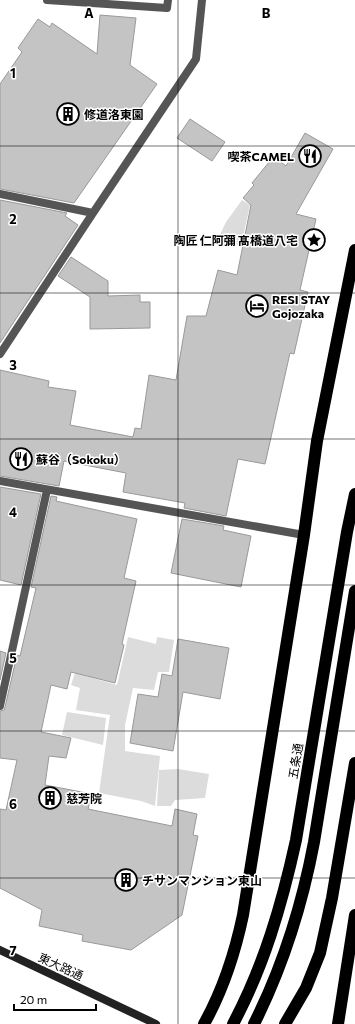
<svg xmlns="http://www.w3.org/2000/svg" width="355" height="1024" font-family="Commissioner,'Noto Sans JP',sans-serif">
  <rect width="100%" height="100%" fill="#fff"/>
  <!-- green -->
  <path fill="#dcdcdc" d="M 242,200 L 250,205 L 241,246 L 226,241 L 224,247 L 216,243 L 226,222 Z
    M 128,637 L 156,644 L 157,637 L 174,640 L 169,672 L 158,672 L 154,690 L 133,688 L 125,725 L 125,751 L 160,756 L 155,806 L 141,801 L 99,793 L 110,715 L 76,710 L 80,688 L 71,685 L 75,673 L 117,685 Z
    M 67,712 L 106,718 L 103,745 L 62,735 Z
    M 178,769 L 209,774 L 205,798 L 175,800 L 171,806 L 157,806 L 159,770 Z"/>
  <!-- building -->
  <path fill="#c4c4c4" stroke="#999" d="M 100,15 L 136,18 L 130,65 L 157,84 L 74,203 L 0,189 L 0,84 L 22,52 L 18,48 L 38,19 L 50,27 L 52,23 L 97,54 Z
    M 190,119 L 225,142 L 212,161 L 177,138 Z
    M 305,133 L 333,149 L 296,214 L 316,219 L 300,290 L 308,292 L 294,354 L 290,353 L 265,464 L 238,459 L 226,516 L 184,508 L 185,503 L 123,492 L 126,473 L 64,461 L 59,486 L 0,476 L 0,370 L 49,381 L 48,387 L 76,391 L 70,425 L 133,437 L 135,428 L 141,429 L 149,375 L 176,380 L 187,316 L 206,316 L 218,270 L 237,275 L 251,205 L 243,198 L 254,185 L 252,183 L 274,156 L 286,166 Z
    M 0,200 L 67,213 L 65,216 L 78,225 L 0,343 Z
    M 71,257 L 108,281 L 108,296 L 140,295 L 140,302 L 150,302 L 150,328 L 90,329 L 90,297 L 58,276 Z
    M 0,487 L 41,494 L 21,585 L 0,580 Z
    M 51,496 L 57,497 L 56,501 L 137,519 L 124,578 L 136,581 L 122,644 L 124,645 L 115,683 L 71,672 L 67,689 L 51,685 L 41,732 L 71,738 L 66,758 L 49,756 L 45,785 L 92,794 L 88,809 L 172,826 L 175,809 L 197,814 L 193,835 L 198,836 L 182,915 L 131,950 L 82,941 L 83,935 L 39,926 L 42,910 L 0,888 L 0,809 L 6,810 L 17,760 L 0,758 L 0,711 L 4,710 L 5,707 L 17,655 L 20,656 L 36,588 L 31,587 Z
    M 182,519 L 224,526 L 223,530 L 251,536 L 241,587 L 171,573 Z
    M 178,639 L 229,648 L 220,699 L 183,692 L 173,751 L 130,743 L 138,694 L 158,697 L 162,674 L 172,676 Z
    M 0,651 L 6,653 L 0,680 Z"/>
  <g fill="none" stroke-linecap="round" stroke-linejoin="round">
    <!-- lane -->
    <path stroke="#555" stroke-width="8" d="M 47,0 L 167,8 L 168,0"/>
    <!-- street -->
    <path stroke="#555" stroke-width="8" d="M 0,194 L 93,213 L 0,354
      M 93,213 L 196,59 L 202,0
      M 0,481 L 304,535
      M 0,706 L 47,490"/>
    <!-- secondary -->
    <path stroke="#222" stroke-width="8" d="M 0,950 L 156,1024"/>
    <!-- highway -->
    <path stroke="#000" stroke-width="12" d="M 204,1024 C 223,990 235,953 243,915 L 304,535 L 317,441 L 355,250
      M 233,1024 C 264,966 282,904 296,840 L 347,532 L 355,494
      M 254,1024 C 283,966 302,906 314,842 L 355,591
      M 285,1024 L 306,988 L 320,953 L 332,898 L 355,763
      M 338,1024 L 355,915"/>
  </g>
  <!-- grid -->
  <path fill="none" stroke="#000" stroke-width="1" stroke-opacity="0.55" d="M 178,0 L 178,1024M 0,146 L 355,146M 0,293 L 355,293M 0,439 L 355,439M 0,585 L 355,585M 0,731 L 355,731M 0,878 L 355,878"/>
  <!-- icons -->
  <defs>
    <g id="building-ring" transform="scale(1.15)"><circle r="9.5" fill="#fff" stroke="#000" stroke-width="1.5"/><path d="M-4-6H4V6H1V3H-1V6H-4ZM-2.5-4.3h1.7v1.8h-1.7ZM.8-4.3h1.7v1.8H.8ZM-2.5-1h1.7V.8h-1.7ZM.8-1h1.7V.8H.8Z" fill="#000"/></g>
    <g id="restaurant-ring" transform="scale(1.15)"><circle r="9.5" fill="#fff" stroke="#000" stroke-width="1.5"/><path d="M-5-6h1v4h1v-4h1v4h1v-4h1v5L-1.5 .5V6h-2V.5L-5-1ZM5-6V6H3V1.5H1.5Q1.5-4 5-6Z" fill="#000"/></g>
    <g id="sight-ring" transform="scale(1.15)"><circle r="9.5" fill="#fff" stroke="#000" stroke-width="1.5"/><path d="M0-6L1.8-2.2L6-1.7L2.9 1.2L3.7 5.4L0 3.3L-3.7 5.4L-2.9 1.2L-6-1.7L-1.8-2.2Z" fill="#000"/></g>
    <g id="hotel-ring" transform="scale(1.15)"><circle r="9.5" fill="#fff" stroke="#000" stroke-width="1.5"/><path d="M-6-4.5h1.5V1H6V5H4.5V3h-9V5H-6ZM-4 0a1.8 1.8 0 1 1 3.6 0ZM.5 0V-2.5h3Q6-2.5 6 0Z" fill="#000"/></g>
  </defs>
  <g fill-rule="evenodd">
    <use href="#building-ring" x="68" y="114"/>
    <use href="#restaurant-ring" x="310" y="156"/>
    <use href="#sight-ring" x="314" y="240"/>
    <use href="#hotel-ring" x="257" y="306"/>
    <use href="#restaurant-ring" x="21" y="459"/>
    <use href="#building-ring" x="50" y="798"/>
    <use href="#building-ring" x="126" y="880"/>
  </g>
  <g text-anchor="middle" dominant-baseline="central" stroke-width="3" stroke-linejoin="round" paint-order="stroke">
    <!-- poi labels -->
    <g font-size="12" font-weight="bold" fill="#000" stroke="#fff" text-anchor="start">
      <text x="84" y="114">修道洛東園</text>
      <text x="294" y="156" text-anchor="end">喫茶CAMEL</text>
      <text x="298" y="240" text-anchor="end">陶匠 仁阿彌 髙橋道八宅</text>
      <text x="272" y="299">RESI STAY<tspan x="272" dy="14">Gojozaka</tspan></text>
      <text x="36" y="459">蘇谷（Sokoku）</text>
      <text x="66" y="798">慈芳院</text>
      <text x="142" y="880">チサンマンション東山</text>
    </g>
    <!-- street labels -->
    <g font-size="12" fill="#000" stroke="#fff">
      <text transform="translate(295 761) rotate(-81)">五条通</text>
      <text transform="translate(61 966) rotate(25)">東大路通</text>
    </g>
  </g>
  <g font-size="13" text-anchor="middle" font-weight="bold" fill="#000" stroke="#fff" stroke-width="3" stroke-linejoin="round" paint-order="stroke">
    <text x="89" y="18">A</text>
    <text x="266" y="18">B</text>
    <text x="13" y="78">1</text>
    <text x="13" y="224">2</text>
    <text x="13" y="370">3</text>
    <text x="13" y="517">4</text>
    <text x="13" y="663">5</text>
    <text x="13" y="809">6</text>
    <text x="13" y="955">7</text>
  </g>
  <!-- scale -->
  <path d="M14 1004v6h82v-6" fill="none" stroke="#000000" stroke-width="2"/>
  <text x="20" y="1004" font-size="12" fill="#000000" stroke="#ffffff" stroke-width="3" paint-order="stroke">20 m</text>
</svg>
